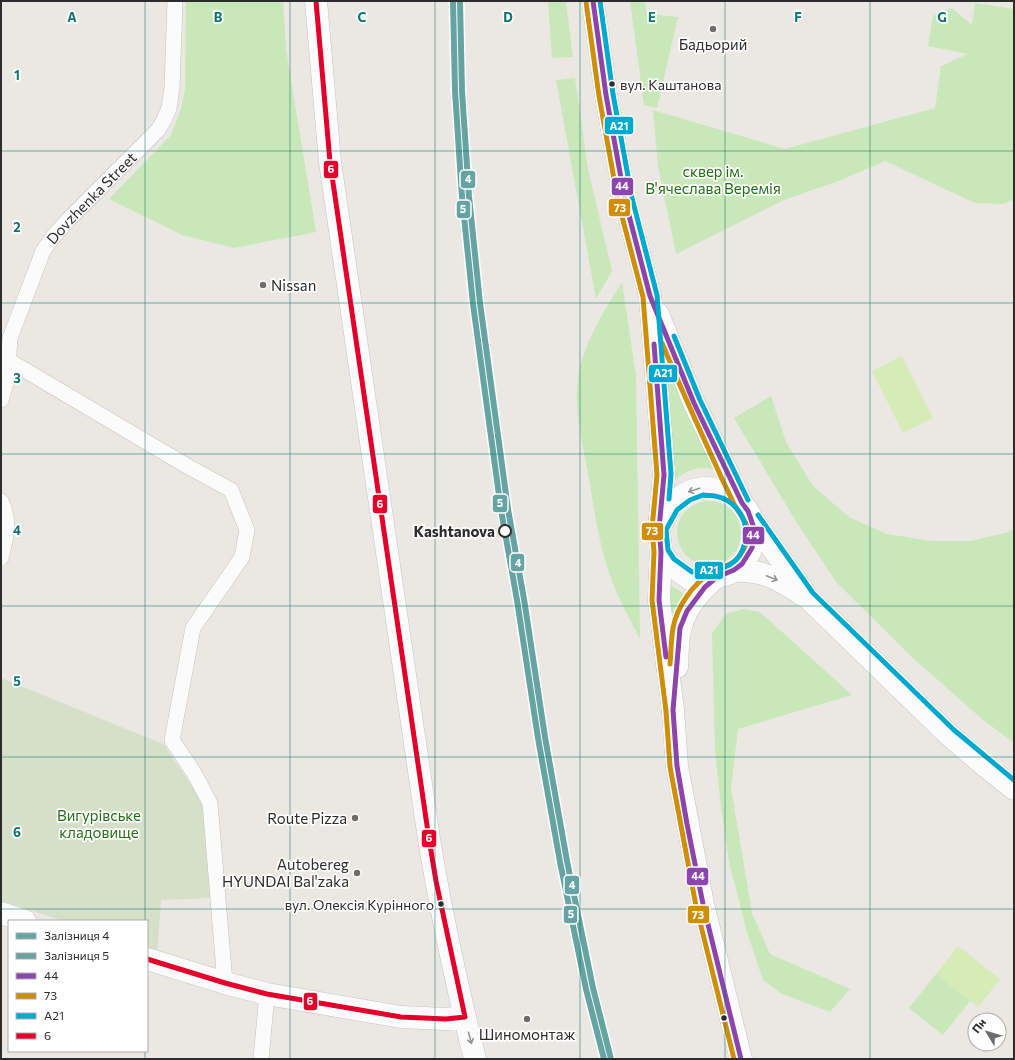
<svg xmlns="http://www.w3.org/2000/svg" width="1015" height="1060" font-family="Commissioner,sans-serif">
  <rect width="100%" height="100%" fill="#ebe7e2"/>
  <!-- green -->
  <path fill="#c9e8b9" d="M 186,1 L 283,1 L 286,49 L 316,232 L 234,248 L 182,235 L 109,199 L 171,135 L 181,109 L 185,89 Z
    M 548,1 L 566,1 L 573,57 L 552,58 Z
    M 630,1 L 645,1 L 647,14 L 678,17 L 657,108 L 644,105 Z
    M 975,3 L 1014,9 L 1014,199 L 1003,204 L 975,203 L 885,161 L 841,180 L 784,200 L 676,254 L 658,166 L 653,110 L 785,149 L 935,108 L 941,66 L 968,54 L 928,46 L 933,16 L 952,8 L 972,25 Z
    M 575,78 L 588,169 L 612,271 L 596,299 L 556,80 Z
    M 622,282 L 636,376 L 640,639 C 629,617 617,596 609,573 C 597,537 593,499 586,463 C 581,435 574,407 578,378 C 582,346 605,309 622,282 Z
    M 665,361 L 717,470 C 696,465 687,470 671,483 Z
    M 771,396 L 786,442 L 813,486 L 849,517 L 887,534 L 932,541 L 970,541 L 1009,532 L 1014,529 L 1014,743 L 982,719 L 913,658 L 837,583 L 797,523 L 734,418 Z
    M677 533a32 32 0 1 1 64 0a32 32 0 1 1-64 0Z
    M 664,581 L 686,595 L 673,625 Z
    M 743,609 L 760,612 L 852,695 L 738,729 L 731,788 L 752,913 L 770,954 L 850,989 L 830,1012 L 782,994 L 763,980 L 747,932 L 729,862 L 721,807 L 715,750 L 712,633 L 726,614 Z
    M 936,974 L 970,1001 L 943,1035 L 909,1008 Z"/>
  <!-- cemetery -->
  <path fill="#d6e0c9" d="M 1,678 L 163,744 L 205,805 L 213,898 L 161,900 L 157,955 L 147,952 L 147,921 L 64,921 L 1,901 Z"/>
  <!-- pitch -->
  <path fill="#d5ecb6" d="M 902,356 L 933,418 L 903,433 L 872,371 Z
    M 958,946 L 1000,979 L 978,1007 L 936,974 Z"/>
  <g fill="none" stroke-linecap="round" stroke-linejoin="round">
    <!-- street casing -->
    <g stroke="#c4c3c3" stroke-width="16">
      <g id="street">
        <path d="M 1,356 L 187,466 L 231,490 L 247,530 L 242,557 L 193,628 L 172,740 L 194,773 L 210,803 L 225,983"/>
        <path id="s1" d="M 1,400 L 7,380 L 10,338 L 43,251 L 52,238 L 69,219 L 158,130 L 164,120 L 169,108 L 172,88 L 175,1"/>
        <path d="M 1,501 C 11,520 6,538 1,558"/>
        <path d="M 261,1059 L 267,994"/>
      </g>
    </g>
    <!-- secondary casing -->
    <g stroke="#c4c3c3" stroke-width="23">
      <path id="secondary" d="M 316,1 L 330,162 L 429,839 C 441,913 457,986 475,1059
        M 593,1 L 606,95 L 625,200 L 650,296 L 664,475 L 659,529 L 661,552 L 669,564 L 690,579 C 706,576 720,580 735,570 C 741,566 746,559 750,552 C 771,504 707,464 672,505 C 667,512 663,521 659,529
        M 658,314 L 694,403 L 742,503
        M 752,519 L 808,598 L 949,735 L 985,766 L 1014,789
        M 661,552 L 659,600 L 673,710 L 677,766 L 703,904 L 741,1059
        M 734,570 C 741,571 748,571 754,572 C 772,575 788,585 803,595
        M 677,667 C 678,654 677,639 681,627 C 686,606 701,590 717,577
        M 1,913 L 25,921
        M 147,959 L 225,983 L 267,994 L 401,1017 L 446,1019 L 465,1017"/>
    </g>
    <!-- street -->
    <use href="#street" stroke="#fcfbfb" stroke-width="15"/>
    <!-- secondary -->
    <use href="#secondary" stroke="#fcfbfb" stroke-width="22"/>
    <!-- bus-1 casing -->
    <g stroke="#fff" stroke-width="8">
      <path id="bus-1" d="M 593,1 L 606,95 L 625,200 L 650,296 L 694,403 L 742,503 L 748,511 L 754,528 L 752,548 L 742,564 L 734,570 L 717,577 L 705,587 L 687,611 L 680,628 L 673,710 L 677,766 L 687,824 L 703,904 L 741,1059
        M 654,344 L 664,475 L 659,529 L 661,552 L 659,600 L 666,657"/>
    </g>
    <!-- bus-2 casing -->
    <g stroke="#fff" stroke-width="8">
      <path id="bus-2" d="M 586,2 L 599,96 L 618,201 L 643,297 L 657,475 L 652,529 L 654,552 L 652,600 L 666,711 L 670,767 L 696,906 L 734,1059
        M 662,343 C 681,389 702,435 723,481 C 727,489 731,498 735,506 C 739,513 745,519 747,527 C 749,537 746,547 740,555 C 733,566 722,566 712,572 C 693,584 677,606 673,628 C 671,640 671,652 670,664"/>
    </g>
    <!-- bus-3 casing -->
    <g stroke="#fff" stroke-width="8">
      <path id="bus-3" d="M 600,1 L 613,94 L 632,198 L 657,295 L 671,474 L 669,499
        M 674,336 L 700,400 L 748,500
        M 703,495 C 707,496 711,495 715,496 C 736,500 750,521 745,542 C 743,551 739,559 731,564 C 719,572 705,570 692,572 L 674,559 L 668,550 L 666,530 L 677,510 L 690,500 Z
        M 758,515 L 813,593 L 954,730 L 1014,780"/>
    </g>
    <!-- bus-4 casing -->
    <g stroke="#fff" stroke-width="8">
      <path id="bus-4" d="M 147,959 L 225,983 L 267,994 L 401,1017 L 446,1019 L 465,1017 L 436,881 L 429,839 L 330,162 L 316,1"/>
    </g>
    <!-- bus-1 -->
    <use href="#bus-1" stroke="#8e44ad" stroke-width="5"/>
    <!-- bus-2 -->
    <use href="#bus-2" stroke="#ce8e09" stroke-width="5"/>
    <!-- bus-3 -->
    <use href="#bus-3" stroke="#00a9ce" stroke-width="5"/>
    <!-- bus-4 -->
    <use href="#bus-4" stroke="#e4002b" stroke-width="5"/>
    <!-- rail-1 casing -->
    <g stroke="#fff" stroke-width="9">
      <path id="rail-1" d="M 460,1 L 462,91 L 469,196 L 480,303 L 508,509 L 524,599 L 545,737 L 567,861 L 593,988 L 611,1059"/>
    </g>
    <!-- rail-2 casing -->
    <g stroke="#fff" stroke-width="9">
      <path id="rail-2" d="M 453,1 L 455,91 L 462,197 L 473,304 L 501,510 L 517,600 L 538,738 L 560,862 L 586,989 L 604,1059"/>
    </g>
    <!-- rail-1 -->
    <use href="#rail-1" stroke="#65a4a2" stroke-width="6"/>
    <!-- rail-2 -->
    <use href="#rail-2" stroke="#65a4a2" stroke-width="6"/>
  </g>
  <!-- one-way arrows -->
  <defs><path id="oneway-shaft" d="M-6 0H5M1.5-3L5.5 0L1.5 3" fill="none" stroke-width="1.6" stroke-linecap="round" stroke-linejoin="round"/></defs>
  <g stroke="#949494">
    <use href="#oneway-shaft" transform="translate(694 490) rotate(162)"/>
    <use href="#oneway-shaft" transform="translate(772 578) rotate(22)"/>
    <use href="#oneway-shaft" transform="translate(470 1038) rotate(75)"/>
  </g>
  <!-- grid -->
  <path fill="none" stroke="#0f766e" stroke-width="1" stroke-opacity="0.55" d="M 145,1 L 145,921M 290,1 L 290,1059M 435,1 L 435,1059M 580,1 L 580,1059M 725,1 L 725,1059M 870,1 L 870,1059M 1,151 L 1014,151M 1,303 L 1014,303M 1,454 L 1014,454M 1,606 L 1014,606M 1,757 L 1014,757M 1,909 L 1014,909M 145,1051 L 145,1059"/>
  <!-- markers -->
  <g fill="#6f6d6c" stroke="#fff" stroke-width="1.5">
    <circle cx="713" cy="29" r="4"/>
    <circle cx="263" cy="285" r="4"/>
    <circle cx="355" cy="818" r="4"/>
    <circle cx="357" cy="873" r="4"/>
    <circle cx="527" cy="1019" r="4"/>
  </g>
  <g fill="#2c2c2c" stroke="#fff" stroke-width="1.5">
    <circle cx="612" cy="84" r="3.5"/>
    <circle cx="441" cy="904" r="3.5"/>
    <circle cx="724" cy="1018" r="3.5"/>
  </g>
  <circle fill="#fff" stroke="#2c2c2c" stroke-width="2" cx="505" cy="531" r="6"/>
  <g text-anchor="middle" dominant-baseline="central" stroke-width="3.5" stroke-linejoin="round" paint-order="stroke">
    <!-- bus labels -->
    <g font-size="14" fill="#2c2c2c" stroke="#fff" text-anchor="start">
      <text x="620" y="84">вул. Каштанова</text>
      <text x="434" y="904" text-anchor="end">вул. Олексія Курінного</text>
    </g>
    <!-- poi labels -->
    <g font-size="15" fill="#2c2c2c" stroke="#fff">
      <text x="713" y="44">Бадьорий</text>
      <text x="271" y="285" text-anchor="start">Nissan</text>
      <text x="347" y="818" text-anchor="end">Route Pizza</text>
      <text x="349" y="864" text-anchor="end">Autobereg<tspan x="349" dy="17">HYUNDAI Bal'zaka</tspan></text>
      <text x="527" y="1034">Шиномонтаж</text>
    </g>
    <!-- park labels -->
    <g font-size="15" fill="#236f16" stroke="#fff">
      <text x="713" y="171">сквер ім.<tspan x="713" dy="17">В'ячеслава Веремія</tspan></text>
      <text x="99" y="815">Вигурівське<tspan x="99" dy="17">кладовище</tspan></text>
    </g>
    <!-- street labels -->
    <g font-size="15" fill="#2c2c2c" stroke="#fff">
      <text stroke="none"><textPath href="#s1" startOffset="228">Dovzhenka Street</textPath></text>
    </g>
    <!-- stop labels -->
    <g font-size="15" font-weight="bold" fill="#2c2c2c" stroke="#fff" text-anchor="end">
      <text x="495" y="531">Kashtanova</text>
    </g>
  </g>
  <g font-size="13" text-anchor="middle" font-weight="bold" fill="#0f766e" stroke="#fff" stroke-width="3.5" stroke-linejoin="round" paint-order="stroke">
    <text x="72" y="22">A</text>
    <text x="218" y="22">B</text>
    <text x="362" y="22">C</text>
    <text x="508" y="22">D</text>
    <text x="652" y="22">E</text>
    <text x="798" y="22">F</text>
    <text x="942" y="22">G</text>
    <text x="17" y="80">1</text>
    <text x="17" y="232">2</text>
    <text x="17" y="383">3</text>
    <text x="17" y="535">4</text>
    <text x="17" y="686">5</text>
    <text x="17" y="837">6</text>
  </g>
  <g stroke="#fff" stroke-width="1.5">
    <rect x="604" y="116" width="30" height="19" rx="4" fill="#00a9ce"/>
    <rect x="323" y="160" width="16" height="19" rx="4" fill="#e4002b"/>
    <rect x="460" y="170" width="16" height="19" rx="4" fill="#65a4a2"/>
    <rect x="611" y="177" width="23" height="19" rx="4" fill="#8e44ad"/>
    <rect x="608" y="198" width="23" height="19" rx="4" fill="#ce8e09"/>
    <rect x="456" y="200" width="15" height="19" rx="4" fill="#65a4a2"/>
    <rect x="648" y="364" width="30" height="19" rx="4" fill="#00a9ce"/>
    <rect x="492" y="494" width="16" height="19" rx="4" fill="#65a4a2"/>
    <rect x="372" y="494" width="16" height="20" rx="4" fill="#e4002b"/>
    <rect x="641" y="522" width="23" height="19" rx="4" fill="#ce8e09"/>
    <rect x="742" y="526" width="23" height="19" rx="4" fill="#8e44ad"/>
    <rect x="510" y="553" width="15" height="19" rx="4" fill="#65a4a2"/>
    <rect x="694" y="561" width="30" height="19" rx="4" fill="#00a9ce"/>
    <rect x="421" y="829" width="16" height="19" rx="4" fill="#e4002b"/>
    <rect x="686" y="867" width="23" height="19" rx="4" fill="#8e44ad"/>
    <rect x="564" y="875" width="16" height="20" rx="4" fill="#65a4a2"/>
    <rect x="563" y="905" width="15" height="19" rx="4" fill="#65a4a2"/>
    <rect x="687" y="905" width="23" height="19" rx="4" fill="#ce8e09"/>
    <rect x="303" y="992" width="15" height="19" rx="4" fill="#e4002b"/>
  </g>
  <g font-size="11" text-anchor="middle" font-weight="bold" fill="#fff">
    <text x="619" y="130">А21</text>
    <text x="331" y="173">6</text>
    <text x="468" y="183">4</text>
    <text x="622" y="190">44</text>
    <text x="620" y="212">73</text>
    <text x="463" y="213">5</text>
    <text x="663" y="377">А21</text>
    <text x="500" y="507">5</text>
    <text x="380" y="508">6</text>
    <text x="652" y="535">73</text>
    <text x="753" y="539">44</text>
    <text x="518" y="567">4</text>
    <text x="709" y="574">А21</text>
    <text x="429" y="842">6</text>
    <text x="698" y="880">44</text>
    <text x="572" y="889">4</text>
    <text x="571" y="918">5</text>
    <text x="698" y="919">73</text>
    <text x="310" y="1005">6</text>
  </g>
  <!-- border -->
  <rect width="1015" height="1060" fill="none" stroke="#2c2c2c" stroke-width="4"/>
  <!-- legend -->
  <rect x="8" y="920" width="140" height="132" fill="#ffffff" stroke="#ababab"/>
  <rect x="16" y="933" width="20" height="6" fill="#65a4a2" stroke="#ababab"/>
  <text x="44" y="940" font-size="12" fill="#2c2c2c">Залізниця 4</text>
  <rect x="16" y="953" width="20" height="6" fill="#65a4a2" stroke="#ababab"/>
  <text x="44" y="960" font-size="12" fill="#2c2c2c">Залізниця 5</text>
  <rect x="16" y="973" width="20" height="6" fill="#8e44ad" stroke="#ababab"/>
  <text x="44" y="980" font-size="12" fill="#2c2c2c">44</text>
  <rect x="16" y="993" width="20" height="6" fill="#ce8e09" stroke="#ababab"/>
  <text x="44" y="1000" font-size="12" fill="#2c2c2c">73</text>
  <rect x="16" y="1013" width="20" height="6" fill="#00a9ce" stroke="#ababab"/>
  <text x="44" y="1020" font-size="12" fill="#2c2c2c">А21</text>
  <rect x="16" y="1033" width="20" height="6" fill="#e4002b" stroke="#ababab"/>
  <text x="44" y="1040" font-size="12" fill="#2c2c2c">6</text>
  <!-- north arrow -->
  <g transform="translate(987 1032) rotate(308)"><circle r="19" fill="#ffffff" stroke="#ababab"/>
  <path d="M0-3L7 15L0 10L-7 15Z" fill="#6f6d6c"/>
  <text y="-6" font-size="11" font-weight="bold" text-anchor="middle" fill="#2c2c2c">Пн</text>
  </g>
</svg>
